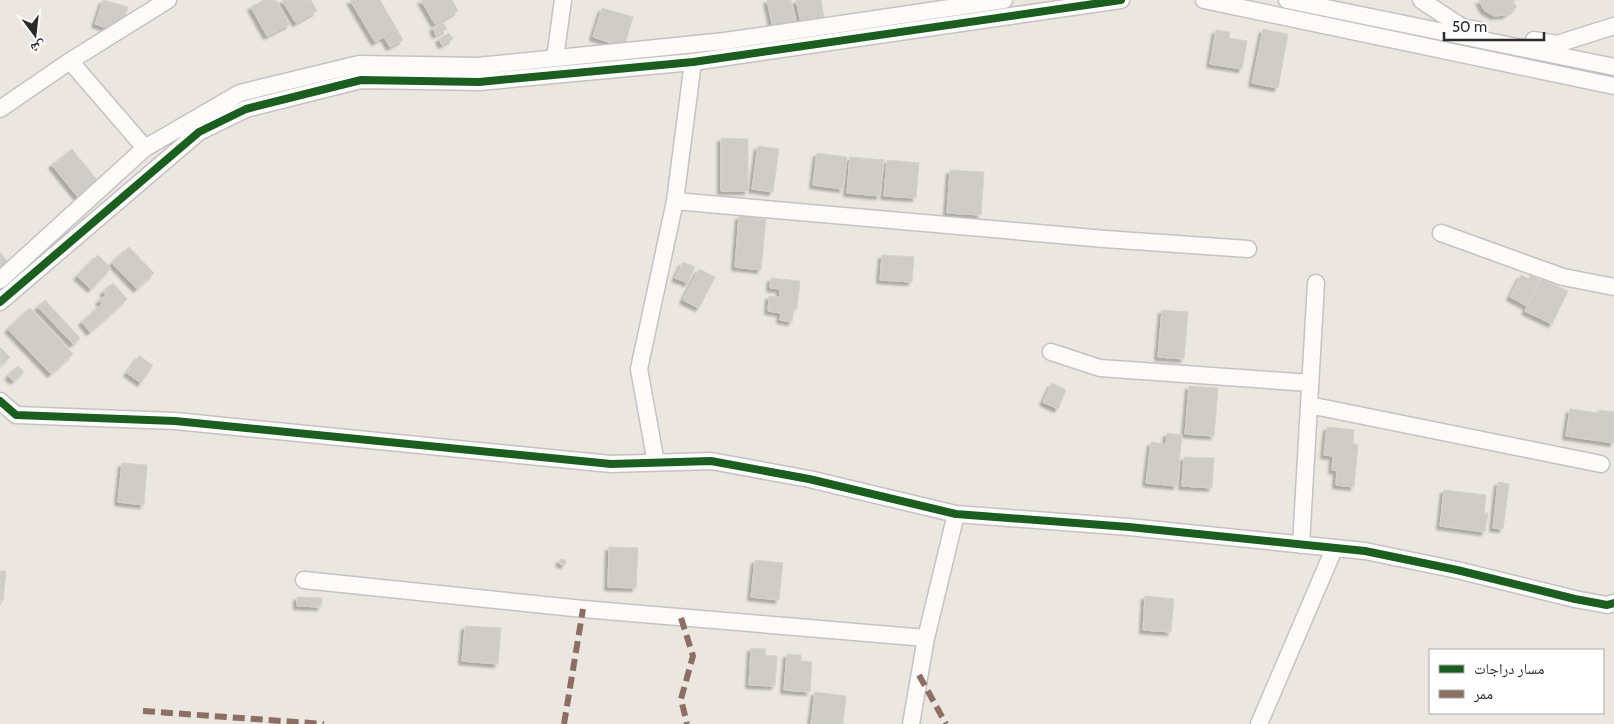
<svg xmlns="http://www.w3.org/2000/svg" width="1614" height="724" font-family="Cabin,'Noto Naskh Arabic',sans-serif">
  <defs>
    <filter id="shadow"><feDropShadow dx="-3.5" dy="3.5" stdDeviation="1" flood-color="#0004"/></filter>
  </defs>
  <rect width="100%" height="100%" fill="#ebe6e0"/>
  <!-- building -->
  <path fill="#cfccc7" stroke="#d5d2cc" filter="url(#shadow)" d="M 103,0 L 128,7 L 123,22 L 117,20 L 114,30 L 95,24 Z
    M 264,0 L 276,0 L 290,24 L 267,36 L 251,7 Z
    M 282,0 L 311,0 L 317,11 L 296,23 Z
    M 350,0 L 380,0 L 403,40 L 390,47 L 384,37 L 375,42 Z
    M 421,0 L 452,0 L 458,11 L 435,24 Z
    M 767,0 L 791,0 L 796,23 L 773,28 Z
    M 796,0 L 821,0 L 824,18 L 801,23 Z
    M 1479,0 L 1516,0 L 1513,2 L 1517,7 L 1506,15 L 1494,16 L 1484,10 Z
    M 602,8 L 633,17 L 624,47 L 593,37 Z
    M 443,22 L 447,29 L 436,35 L 433,28 Z
    M 1263,29 L 1288,34 L 1278,88 L 1252,83 Z
    M 1216,30 L 1230,32 L 1229,38 L 1247,41 L 1242,69 L 1210,64 Z
    M 449,33 L 453,39 L 442,45 L 439,39 Z
    M 721,138 L 748,139 L 748,191 L 721,191 Z
    M 758,146 L 779,149 L 773,192 L 752,189 Z
    M 72,149 L 101,185 L 81,201 L 52,165 Z
    M 817,153 L 847,157 L 843,189 L 813,185 Z
    M 850,157 L 884,160 L 880,196 L 847,193 Z
    M 887,160 L 919,163 L 916,198 L 884,196 Z
    M 950,170 L 984,172 L 981,215 L 947,213 Z
    M 739,216 L 766,219 L 761,270 L 735,267 Z
    M 129,247 L 154,273 L 137,289 L 112,263 Z
    M 0,252 L 9,264 L 0,271 Z
    M 98,255 L 111,268 L 91,289 L 77,276 Z
    M 882,255 L 914,257 L 912,282 L 880,280 Z
    M 683,262 L 695,267 L 688,283 L 675,278 Z
    M 699,269 L 715,277 L 699,308 L 683,300 Z
    M 1521,275 L 1529,279 L 1530,275 L 1540,280 L 1527,306 L 1510,297 Z
    M 771,278 L 800,281 L 797,309 L 794,308 L 792,322 L 780,320 L 781,313 L 768,311 L 769,296 L 780,297 L 780,289 L 770,288 Z
    M 1541,279 L 1568,291 L 1552,324 L 1525,311 Z
    M 113,283 L 127,299 L 90,332 L 82,322 L 102,304 L 99,301 L 106,294 L 103,292 Z
    M 45,300 L 80,338 L 73,344 L 38,307 Z
    M 30,308 L 73,354 L 51,374 L 8,329 Z
    M 1162,310 L 1188,312 L 1184,359 L 1158,357 Z
    M 0,347 L 10,357 L 0,366 Z
    M 139,356 L 153,365 L 141,383 L 127,373 Z
    M 18,366 L 24,372 L 14,381 L 8,376 Z
    M 1052,383 L 1066,390 L 1058,409 L 1043,402 Z
    M 1189,386 L 1218,388 L 1214,436 L 1185,434 Z
    M 1570,409 L 1598,413 L 1599,410 L 1614,412 L 1614,443 L 1566,436 Z
    M 1327,427 L 1354,430 L 1353,444 L 1358,445 L 1354,487 L 1336,485 L 1337,471 L 1332,470 L 1333,456 L 1324,455 Z
    M 1167,433 L 1182,435 L 1177,486 L 1146,483 L 1151,442 L 1166,444 Z
    M 1184,457 L 1214,458 L 1212,488 L 1182,486 Z
    M 122,463 L 147,465 L 144,505 L 118,502 Z
    M 1498,482 L 1509,484 L 1503,529 L 1493,528 Z
    M 1444,490 L 1486,495 L 1484,513 L 1488,513 L 1485,532 L 1440,526 Z
    M 609,547 L 638,548 L 636,588 L 608,587 Z
    M 560,559 L 566,560 L 565,565 L 560,564 Z
    M 755,560 L 783,563 L 779,600 L 751,597 Z
    M 0,571 L 6,571 L 3,601 L 0,601 Z
    M 1145,596 L 1174,599 L 1171,632 L 1143,630 Z
    M 297,597 L 322,598 L 321,607 L 297,606 Z
    M 465,626 L 501,628 L 498,664 L 462,661 Z
    M 751,648 L 766,649 L 765,655 L 777,656 L 775,686 L 749,685 Z
    M 787,654 L 801,655 L 801,661 L 812,662 L 810,692 L 784,690 Z
    M 815,692 L 846,696 L 843,724 L 811,724 Z"/>
  <g fill="none" stroke-linecap="round" stroke-linejoin="round">
    <!-- minor casing -->
    <g stroke="#c4c2c2" stroke-width="19">
      <path id="minor" d="M 1204,0 L 1614,86
        M 1287,0 L 1614,67
        M 1421,0 L 1462,27 L 1478,30
        M 1534,40 L 1557,44 L 1614,26
        M 555,58 L 563,0
        M 70,61 L 145,148
        M 0,109 L 70,61 L 168,0
        M 675,201 L 1105,239 L 1248,249
        M 1441,233 L 1563,277 L 1614,287
        M 0,280 L 145,148 L 240,93 L 359,64 L 478,66 L 725,41 L 1004,0
        M 0,302 L 199,132 L 246,109 L 361,80 L 479,82 L 693,62 L 1121,0
        M 1051,352 L 1100,368 L 1310,383
        M 0,401 L 16,415 L 175,421 L 611,464 L 711,461 L 809,479 L 956,514 L 1129,527 L 1365,551 L 1457,570 L 1575,599 L 1607,605 L 1614,603
        M 1309,405 L 1601,464
        M 656,463 L 639,369 L 675,201 L 693,62
        M 1301,545 L 1316,283
        M 304,580 L 583,609 L 926,638
        M 911,724 L 926,638 L 956,514
        M 1259,724 L 1334,549"/>
    </g>
    <!-- minor -->
    <use href="#minor" stroke="#fcfbfa" stroke-width="16"/>
    <!-- quiet -->
    <path stroke="#8d6e63" stroke-width="6" stroke-dasharray="12 6" stroke-linecap="butt" d="M 681,618 L 693,656 L 681,699 L 687,724
      M 919,675 L 946,724
      M 143,711 L 324,724
      M 564,724 L 583,609"/>
    <!-- cycleway casing -->
    <g stroke="#fff" stroke-width="11">
      <path id="cycleway" d="M 0,302 L 199,132 L 246,109 L 361,80 L 479,82 L 693,62 L 1121,0
        M 0,401 L 16,415 L 175,421 L 611,464 L 711,461 L 809,479 L 956,514 L 1129,527 L 1365,551 L 1457,570 L 1575,599 L 1607,605 L 1614,603"/>
    </g>
    <!-- cycleway -->
    <use href="#cycleway" stroke="#1b5e20" stroke-width="8"/>
  </g>
  <!-- legend -->
  <rect x="1429" y="649" width="175" height="65" fill="#ffffff" stroke="#aaaaaa"/>
  <rect x="1439" y="665" width="25" height="8" fill="#1b5e20" stroke="#aaaaaa"/>
  <text x="1474" y="674" font-size="15" fill="#2b2b2b">مسار دراجات</text>
  <rect x="1439" y="690" width="25" height="8" fill="#8d6e63" stroke="#aaaaaa"/>
  <text x="1474" y="699" font-size="15" fill="#2b2b2b">ممر</text>
  <!-- north arrow -->
  <g transform="translate(35 35) rotate(165)" stroke="#ffffff" stroke-width="4" paint-order="stroke">
  <path d="M0-4L9 19L0 12L-9 19Z" fill="#2b2b2b"/>
  <text y="-8" font-size="14" font-weight="bold" text-anchor="middle" fill="#2b2b2b">ش</text>
  </g>
  <!-- scale -->
  <path d="M1444 32v8h100v-8" fill="none" stroke="#2b2b2b" stroke-width="2.5"/>
  <text x="1452" y="32" font-size="15" fill="#2b2b2b" stroke="#ffffff" stroke-width="4" paint-order="stroke">50 m</text>
</svg>
